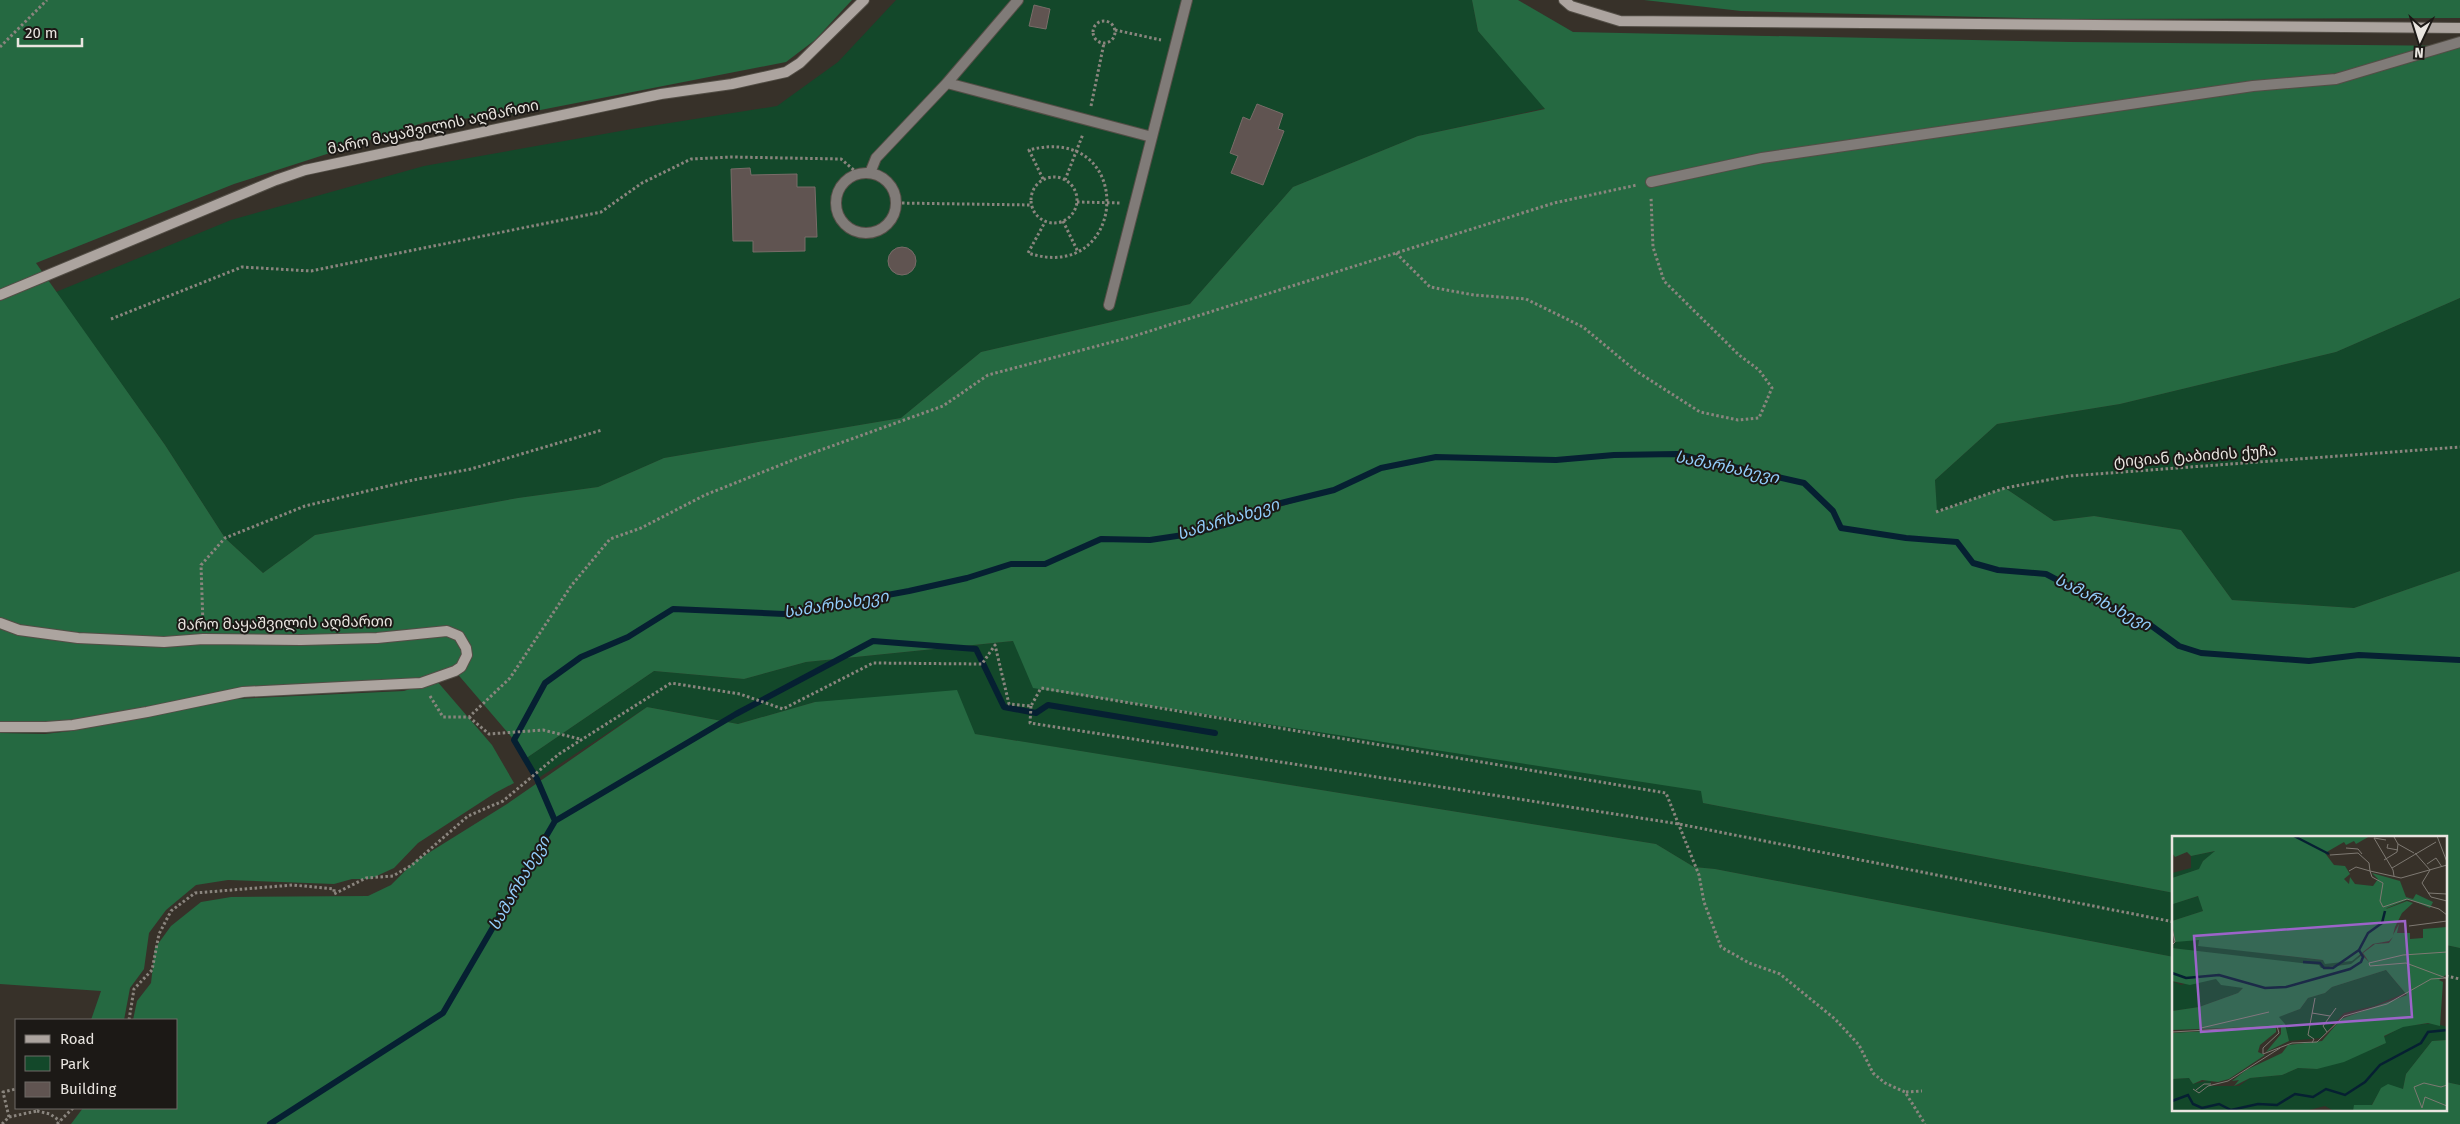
<svg xmlns="http://www.w3.org/2000/svg" width="2460" height="1124" font-family="'Fira Sans','Noto Sans Georgian',sans-serif">
  <rect width="100%" height="100%" fill="#373129"/>
  <!-- green -->
  <path fill="#13482a" d="M 896,0 L 1472,0 L 1478,31 L 1546,108 L 1418,136 L 1293,187 L 1190,304 L 981,352 L 901,418 L 664,458 L 598,487 L 518,498 L 315,535 L 263,573 L 225,538 L 165,445 L 56,292 L 231,220 L 424,166 L 632,129 L 777,106 L 838,62 Z
    M 2460,298 L 2460,571 L 2354,608 L 2232,600 L 2181,530 L 2094,516 L 2054,521 L 2005,488 L 1936,512 L 1935,480 L 1997,424 L 2120,404 L 2336,352 Z
    M 1014,641 L 1702,791 L 1703,803 L 2174,893 L 2174,957 L 1715,869 L 1694,867 L 1656,844 L 974,734 L 815,702 L 738,724 L 647,707 L 537,779 L 525,759 L 654,671 L 744,679 L 806,662 Z
    M 2446,945 L 2460,948 L 2460,1085 L 2446,1082 Z"/>
  <!-- forest -->
  <path fill="#256941" fill-rule="evenodd" d="M 0,0 L 852,0 L 815,40 L 786,62 L 520,114 L 426,122 L 234,184 L 36,263 L 165,445 L 225,538 L 263,573 L 315,535 L 518,498 L 598,487 L 664,458 L 901,418 L 981,352 L 1190,304 L 1293,187 L 1418,136 L 1545,109 L 1478,31 L 1472,0 L 1518,0 L 1573,32 L 2072,42 L 2460,46 L 2460,298 L 2336,352 L 2120,404 L 1997,424 L 1935,480 L 1937,512 L 2005,488 L 2054,521 L 2094,516 L 2181,530 L 2232,600 L 2354,608 L 2460,571 L 2460,948 L 2446,945 L 2446,838 L 2174,838 L 2174,893 L 1703,803 L 1701,791 L 1033,688 L 1013,641 L 806,662 L 744,679 L 654,671 L 525,759 L 514,740 L 455,671 L 421,683 L 243,692 L 73,725 L 0,727 ZM 1321,493 L 1322,494 L 1243,518 L 1281,503 Z
    M 1644,0 L 2460,0 L 2460,18 L 2063,19 L 1741,11 Z
    M 436,680 L 492,745 L 514,783 L 495,793 L 418,843 L 394,868 L 370,879 L 352,879 L 334,884 L 228,880 L 196,885 L 166,910 L 149,933 L 144,969 L 130,988 L 124,1020 L 91,1020 L 101,991 L 0,984 L 0,733 L 45,734 L 71,731 L 233,699 L 404,691 Z
    M 957,690 L 975,734 L 1656,844 L 1694,867 L 1715,869 L 2174,957 L 2174,1110 L 2446,1110 L 2446,1082 L 2460,1085 L 2460,1124 L 71,1124 L 83,1108 L 176,1108 L 176,1020 L 133,1020 L 137,1001 L 151,983 L 155,948 L 171,926 L 201,902 L 231,897 L 368,896 L 391,885 L 414,862 L 507,804 L 647,707 L 738,724 L 815,702 Z"/>
  <g fill="none" stroke-linecap="round" stroke-linejoin="round">
    <!-- stream -->
    <path stroke="#062032" stroke-width="6" d="M 555,821 L 736,714 L 873,641 L 976,649 L 1004,707 L 1036,713 L 1048,705 L 1215,733
      M 270,1124 L 443,1013 L 555,821 L 537,779 L 514,740 L 545,683 L 581,657 L 628,637 L 673,609 L 784,614 L 909,591 L 967,578 L 1011,564 L 1045,564 L 1101,539 L 1150,540 L 1190,534 L 1231,523 L 1281,503 L 1334,490 L 1381,468 L 1436,457 L 1556,460 L 1614,455 L 1677,454 L 1804,483 L 1833,511 L 1841,528 L 1906,538 L 1957,542 L 1973,563 L 1998,570 L 2046,574 L 2101,603 L 2149,624 L 2179,646 L 2201,653 L 2309,661 L 2359,655 L 2460,660"/>
  </g>
  <!-- building -->
  <path fill="#605451" stroke="#786c68" d="M 1034,5 L 1050,9 L 1046,29 L 1029,26 Z
    M 1257,104 L 1283,114 L 1278,129 L 1284,131 L 1263,185 L 1231,173 L 1238,156 L 1230,153 L 1243,117 L 1250,120 Z
    M 750,168 L 751,175 L 797,174 L 797,187 L 815,187 L 817,237 L 805,237 L 805,251 L 753,252 L 753,241 L 733,241 L 731,169 Z
    M888 261a14 14 0 1 1 28 0a14 14 0 1 1-28 0Z"/>
  <g fill="none" stroke-linecap="round" stroke-linejoin="round">
    <!-- service casing -->
    <g stroke="#534e46" stroke-width="12">
      <path id="service" d="M 947,83 L 1152,137
        M836 203a30 30 0 1 1 60 0a30 30 0 1 1-60 0Z
        M 870,173 L 876,158 L 947,83 L 1018,0
        M 1651,182 L 1762,158 L 2253,86 L 2336,79 L 2460,42
        M 1109,305 L 1187,0"/>
    </g>
    <!-- secondary casing -->
    <g stroke="#534e46" stroke-width="12">
      <path id="secondary" d="M 1564,0 L 1571,6 L 1620,21 L 2460,28
        M 0,295 L 276,180 L 305,170 L 661,94 L 732,84 L 786,72 L 800,63 L 864,0
        M 0,623 L 19,630 L 78,638 L 164,642 L 203,639 L 301,640 L 377,638 L 447,631 L 459,636 L 466,648 L 467,655 L 461,667 L 455,671 L 421,683 L 243,692 L 147,712 L 73,725 L 46,727 L 0,727"/>
    </g>
    <!-- path -->
    <path stroke="#8a857e" stroke-width="3" stroke-dasharray="2.5 2.5" stroke-linecap="butt" d="M1093 32a11 11 0 1 1 22 0a11 11 0 1 1-22 0Z
      M 1115,30 L 1161,40
      M 0,47 L 47,0
      M 1091,106 L 1104,43
      M1031 200a23 23 0 1 1 46 0a23 23 0 1 1-46 0Z
      M 1043,179 L 1029,150 C 1137,122 1129,286 1028,253 L 1045,222
      M 1065,180 L 1083,134
      M 1077,202 L 1121,203
      M 897,203 L 1031,205
      M 1063,221 L 1078,252
      M 1396,253 L 1430,287 L 1474,295 L 1526,299 L 1583,327 L 1636,371 L 1700,412 L 1738,420 L 1759,418 L 1772,388 L 1759,370 L 1739,355 L 1664,281 L 1653,247 L 1651,197
      M 111,319 L 242,267 L 311,271 L 601,212 L 642,183 L 691,159 L 731,157 L 841,159 L 855,171
      M 1936,512 L 2005,488 L 2069,476 L 2460,447
      M 203,625 L 201,565 L 225,538 L 305,506 L 413,480 L 471,469 L 602,430
      M 430,696 L 443,717 L 469,717 L 510,678 L 571,586 L 610,539 L 641,528 L 705,495 L 793,460 L 943,406 L 988,375 L 1131,337 L 1554,203 L 1637,185
      M 1031,706 L 1030,723 L 1679,824 L 2174,922
      M 469,717 L 489,734 L 543,730 L 580,739
      M 2446,976 L 2460,979
      M 129,1020 L 134,989 L 152,970 L 159,934 L 171,911 L 195,893 L 293,885 L 334,889 L 334,894 L 366,878 L 393,876 L 412,865 L 468,816 L 503,801 L 559,754 L 671,683 L 740,694 L 783,709 L 873,663 L 982,664 L 995,645 L 1009,704 L 1031,706 L 1041,688 L 1666,793 L 1699,875 L 1704,902 L 1721,947 L 1749,963 L 1780,974 L 1835,1019 L 1859,1045 L 1873,1073 L 1885,1083 L 1905,1092 L 1925,1124
      M 1906,1092 L 1922,1091
      M 37,1111 L 50,1114 L 60,1121
      M 9,1117 L 3,1092 L 16,1089
      M 2,1124 L 9,1117 L 37,1111 L 37,1108
      M 57,1124 L 73,1108"/>
    <!-- service -->
    <use href="#service" stroke="#807b78" stroke-width="10"/>
    <!-- secondary -->
    <use href="#secondary" stroke="#aca49f" stroke-width="10"/>
  </g>
  <g text-anchor="middle" dominant-baseline="central" stroke-width="4" stroke-linejoin="round" paint-order="stroke">
    <!-- street labels -->
    <g font-size="15" fill="#e9e5e0" stroke="#1c1916">
      <text transform="translate(433 127) rotate(-12)">მარო მაყაშვილის აღმართი</text>
      <text transform="translate(2195 456) rotate(-4)">ტიციან ტაბიძის ქუჩა</text>
      <text transform="translate(285 623) rotate(-1)">მარო მაყაშვილის აღმართი</text>
    </g>
    <!-- water labels -->
    <g font-size="16" font-style="italic" fill="#93cefc" stroke="#1c1916">
      <text transform="translate(1727 467) rotate(12)">სამარხახევი</text>
      <text transform="translate(1228 519) rotate(-17)">სამარხახევი</text>
      <text transform="translate(2103 602) rotate(27)">სამარხახევი</text>
      <text transform="translate(836 604) rotate(-9)">სამარხახევი</text>
      <text transform="translate(519 883) rotate(-60)">სამარხახევი</text>
    </g>
  </g>
  <!-- overview -->
  <g transform="translate(2172 836)">
    <rect width="275" height="275" fill="#373129"/>
    <path d="M 44,15 L 31,25 L 28,33 L 0,42 L 0,37 L 19,32 L 19,20 ZM 27,60 L 31,75 L 0,85 L 0,68 ZM 16,102 L 27,104 L 26,109 L 166,126 L 190,119 L 180,128 L 149,132 L 0,112 L 3,106 ZM 214,134 L 233,157 L 202,170 L 172,177 L 149,202 L 117,205 L 113,188 L 106,181 L 128,173 L 136,162 L 153,157 L 160,151 ZM 34,143 L 45,143 L 57,150 L 70,149 L 71,152 L 66,157 L 27,171 L 0,175 L 0,145 L 9,149 ZM 263,187 L 275,191 L 275,204 L 260,205 L 234,238 L 231,253 L 209,253 L 199,270 L 183,269 L 181,275 L 162,275 L 153,270 L 133,275 L 0,275 L 0,243 L 17,242 L 21,248 L 39,244 L 38,250 L 67,250 L 78,242 L 110,239 L 126,232 L 145,233 L 206,211 L 213,207 L 212,201 L 231,190 Z" fill="#13482a"/>
    <path d="M 0,0 L 198,0 L 184,8 L 182,5 L 174,9 L 172,6 L 153,17 L 162,29 L 173,30 L 178,38 L 172,43 L 177,48 L 178,41 L 183,48 L 201,50 L 206,43 L 200,37 L 228,45 L 234,61 L 241,63 L 244,58 L 261,66 L 258,72 L 237,63 L 215,72 L 214,73 L 235,65 L 241,67 L 230,77 L 223,91 L 221,99 L 227,88 L 225,97 L 238,97 L 238,103 L 251,102 L 251,93 L 275,91 L 275,138 L 267,144 L 271,146 L 268,190 L 256,187 L 231,191 L 212,200 L 214,207 L 172,226 L 145,233 L 126,232 L 110,239 L 78,242 L 62,250 L 67,244 L 60,245 L 74,234 L 110,217 L 116,209 L 150,205 L 169,183 L 235,159 L 214,134 L 160,151 L 153,157 L 136,162 L 128,173 L 107,181 L 113,188 L 117,205 L 94,216 L 109,198 L 109,190 L 0,194 L 0,175 L 27,171 L 66,157 L 71,152 L 49,149 L 44,143 L 18,149 L 0,145 L 0,112 L 147,129 L 149,132 L 179,128 L 190,119 L 197,126 L 191,117 L 203,108 L 217,107 L 221,101 L 217,105 L 201,108 L 180,125 L 153,128 L 151,124 L 26,110 L 27,104 L 3,106 L 0,85 L 31,75 L 26,60 L 1,68 L 0,42 L 27,33 L 31,25 L 43,15 L 19,20 L 15,16 L 3,21 L 0,17 ZM 104,191 L 104,196 L 88,209 L 86,216 L 93,219 L 57,243 L 46,246 L 30,244 L 21,248 L 17,242 L 0,243 L 0,197 ZM 275,204 L 275,275 L 181,275 L 182,269 L 200,269 L 209,252 L 216,248 L 231,253 L 234,238 L 260,205 Z" fill="#256941"/>
    <path fill="none" stroke="#062032" stroke-width="2.5" d="M 122,0 L 157,18M 131,126 L 148,127 L 152,132 L 161,132 L 187,114M 0,137 L 14,142 L 47,139 L 93,152 L 114,151 L 178,133 L 189,126 L 191,121 L 187,114 L 196,97 L 210,87 L 213,75M 0,265 L 16,259 L 21,268 L 30,272 L 47,268 L 59,274 L 86,268 L 105,269 L 123,258 L 141,261 L 154,253 L 173,259 L 193,246 L 208,229 L 249,207 L 256,196 L 275,194"/>
    <path fill="none" stroke="#7e7972" stroke-width="1" d="M 265,0 L 275,26M 222,1 L 226,8 L 242,17M 214,4 L 202,2 L 221,34 L 222,40M 216,8 L 215,12 L 226,14M 174,12 L 186,13 L 190,18M 243,17 L 258,34 L 250,47 L 259,61 L 275,65M 158,19 L 186,17 L 197,27 L 198,35 L 184,31 L 177,35M 212,24 L 225,16 L 226,8M 255,28 L 264,22 L 270,31M 220,32 L 264,6M 198,35 L 200,41 L 211,47 L 208,65 L 211,71 L 235,63 L 267,73 L 275,79M 198,35 L 229,42 L 275,29M 256,57 L 275,58M 237,90 L 275,85M 0,92 L 3,106 L 0,109M 140,177 L 158,180M 29,192 L 97,176M 0,196 L 105,190 L 107,197 L 91,212 L 91,218 L 120,207 L 145,206 L 172,180 L 215,168 L 259,143 L 274,142 L 234,127 L 198,130 L 197,127 L 231,119 L 275,116M 155,196 L 151,190 L 164,172M 140,207 L 142,203 L 136,199 L 143,162M 275,249 L 269,251 L 252,247 L 242,251 L 250,272 L 253,261 L 275,270M 21,253 L 27,257 L 36,250 L 56,245 L 108,212M 24,254 L 32,248 L 39,248"/>
    <path fill="#9c64c9" fill-opacity="0.15" stroke="#9c64c9" stroke-width="2.5" d="M 233,85 L 240,181 L 29,196 L 22,100 Z"/>
    <rect width="275" height="275" fill="none" stroke="#e9e5e0" stroke-width="2.5"/>
  </g>
  <!-- legend -->
  <rect x="15" y="1019" width="162" height="90" fill="#1c1916" stroke="#6e6b67"/>
  <rect x="25" y="1035" width="25" height="8" fill="#aca49f" stroke="#6e6b67"/>
  <text x="60" y="1044" font-size="15" fill="#e9e5e0">Road</text>
  <rect x="25" y="1056" width="25" height="15" fill="#13482a" stroke="#6e6b67"/>
  <text x="60" y="1069" font-size="15" fill="#e9e5e0">Park</text>
  <rect x="25" y="1082" width="25" height="15" fill="#605451" stroke="#6e6b67"/>
  <text x="60" y="1094" font-size="15" fill="#e9e5e0">Building</text>
  <!-- north arrow -->
  <g transform="translate(2420 40) rotate(184)" stroke="#1c1916" stroke-width="4" paint-order="stroke">
  <path d="M0-4L9 19L0 12L-9 19Z" fill="#e9e5e0"/>
  <text y="-8" font-size="14" font-weight="bold" text-anchor="middle" fill="#e9e5e0">N</text>
  </g>
  <!-- scale -->
  <path d="M18 38v8h64v-8" fill="none" stroke="#e9e5e0" stroke-width="2.5"/>
  <text x="25" y="38" font-size="15" fill="#e9e5e0" stroke="#1c1916" stroke-width="4" paint-order="stroke">20 m</text>
</svg>
